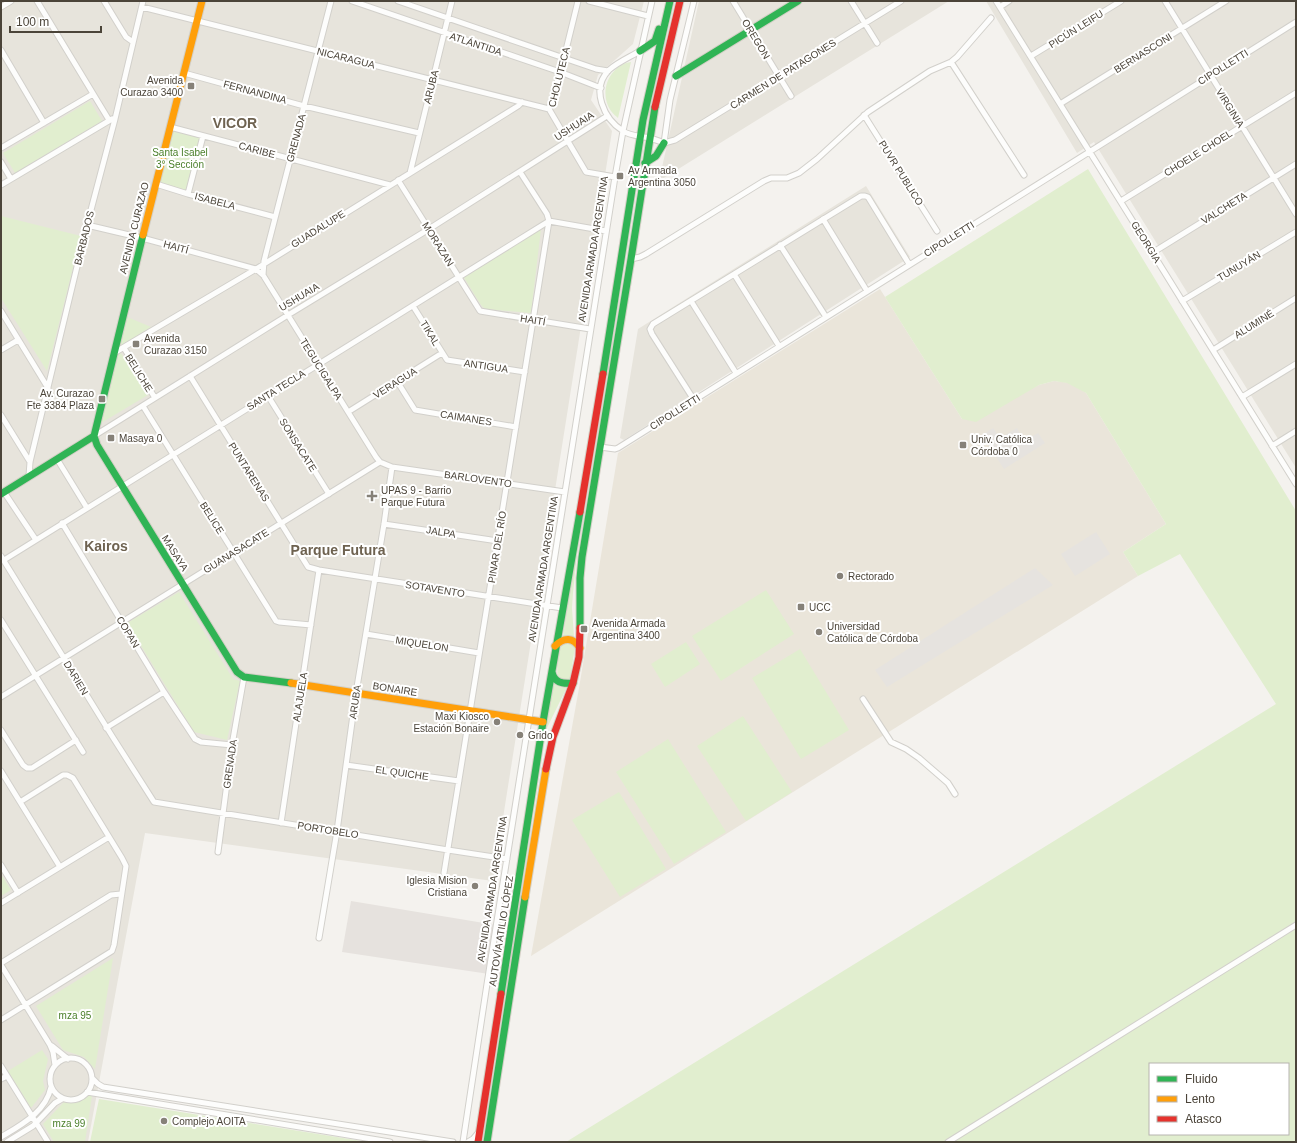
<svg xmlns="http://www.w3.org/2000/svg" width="1297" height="1143" font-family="Helvetica,sans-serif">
  <rect width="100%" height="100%" fill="#f4f2ee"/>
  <!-- residential -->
  <path fill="#e7e4dc" d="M 1,1 L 644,1 L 633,44 L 598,75 L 591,100 L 612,131 L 493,881 L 145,833 L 88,1142 L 1,1142 Z
    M 699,1 L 949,1 L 659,181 Z
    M 986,1 L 1296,1 L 1296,468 L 1094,142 L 1077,153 Z
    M 866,186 L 910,257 L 624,440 L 620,438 L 638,329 Z"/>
  <!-- industrial -->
  <path fill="#e6e2de" d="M 351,901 L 496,925 L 489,974 L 342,952 Z"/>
  <!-- education -->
  <path fill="#eae5da" d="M 880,289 L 962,419 L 1039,385 L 1054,381 L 1071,383 L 1086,393 L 1166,524 L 1123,552 L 1138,576 L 531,956 L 579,688 L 618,453 Z"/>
  <!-- green -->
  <path fill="#e1eecf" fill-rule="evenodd" d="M 631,62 L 618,118 C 616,116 613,114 611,111 C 598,93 609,65 631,62 Z
    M 90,101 L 102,121 L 15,173 L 3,153 Z
    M 172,129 L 201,137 L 187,191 L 157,184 Z
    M 1088,169 L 1296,511 L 1296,1142 L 566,1142 L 1276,704 L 1180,554 L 1138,576 L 1123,552 L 1166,524 L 1086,393 L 1067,383 L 1054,381 L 1039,385 L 976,422 L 962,419 L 885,297 ZM 1150,1064 L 1288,1064 L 1288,1134 L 1150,1134 Z
    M 1,216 L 81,236 L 47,371 L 1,298 Z
    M 541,229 L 531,313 L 485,309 L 481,305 L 463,276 Z
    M 125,316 L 151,327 L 117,349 Z
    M 121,353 L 148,395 L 96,426 L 116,356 Z
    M 576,544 L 578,544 L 573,593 L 572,608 L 574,637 L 563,637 Z
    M 766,590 L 794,634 L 721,681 L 692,636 Z
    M 179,592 L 233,679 L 240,681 L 227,740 L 194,732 L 127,623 Z
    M 564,641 L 571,642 L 575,647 L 570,678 L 566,682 L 559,681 C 555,673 558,648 564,641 Z
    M 686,642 L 700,664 L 665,687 L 651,664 Z
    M 800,649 L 849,730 L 801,759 L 752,678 Z
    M 553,683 L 567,687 L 546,730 Z
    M 743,716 L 792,792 L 746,821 L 697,746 Z
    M 668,739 L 726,832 L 674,864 L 616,772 Z
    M 619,792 L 666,869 L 620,897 L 572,820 Z
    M 1,874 L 11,890 L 1,896 Z
    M 113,958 L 95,1069 L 84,1057 L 63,1050 L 36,1006 Z
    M 42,1050 L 48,1059 L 43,1081 L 45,1090 L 31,1108 L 8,1071 Z
    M 89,1095 L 92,1096 L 85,1142 L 54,1142 L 43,1124 L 64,1102 L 79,1102 Z
    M 99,1099 L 368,1142 L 90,1142 Z"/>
  <!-- parking -->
  <path fill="#e6e3df" d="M 993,428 L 1000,438 L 1017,428 L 1024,441 L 1038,433 L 1045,443 L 1004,469 L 982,435 Z
    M 1096,532 L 1110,554 L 1075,576 L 1061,554 Z
    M 1035,568 L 1053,585 L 887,687 L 875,670 Z"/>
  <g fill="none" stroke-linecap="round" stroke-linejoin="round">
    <!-- street casing -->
    <g stroke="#d2d0cb" stroke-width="7">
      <path id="street" d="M 37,1 L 109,120
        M 104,1 L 126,37 L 133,42
        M 352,1 L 560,72 L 601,88
        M 398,1 L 596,69 L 608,71
        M 578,1 L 564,58 L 549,109 L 586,172 L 615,177
        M 589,1 L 648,16
        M 733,1 L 791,96
        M 851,1 L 877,43
        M 996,1 L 1296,484
        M 1165,1 L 1296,214
        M 1,7 L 11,1
        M 142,7 L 549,109
        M 1000,7 L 1009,1
        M 1,50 L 44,123
        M 640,51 C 630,57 618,62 609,70 C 590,89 604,119 623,131 C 630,136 641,136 649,138 C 654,139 659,141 664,143
        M 1031,56 L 1121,1
        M 951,62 L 1024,175
        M 184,73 L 304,106 L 419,133
        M 1060,104 L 1226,1
        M 864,115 L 937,231
        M 170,127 L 390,185
        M 664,143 L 675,140 L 901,1
        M 664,143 L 670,100 L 694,1
        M 1,148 L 93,94
        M 1,162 L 11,179
        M 410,173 L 452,1
        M 398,180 L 480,311 L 590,329
        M 156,184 L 188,194 L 275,217
        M 1,185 L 112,119
        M 188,194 L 203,136
        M 1121,201 L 1296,93
        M 823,219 L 867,291
        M 549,221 L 606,231
        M 87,225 L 142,238 L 256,269 L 263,275 L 376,457 L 380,462 L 392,467 L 565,492
        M 780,245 L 826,317
        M 1152,253 L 1296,164
        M 631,259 L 640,257 L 646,254 L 764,181 L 771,178 L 787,178 L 799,173 L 817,159 L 868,112 L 930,71 L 951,62 L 957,57 L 991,18
        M 734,274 L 779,346
        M 263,275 L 264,261 L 331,1
        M 691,301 L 736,373
        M 1182,301 L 1296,232
        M 413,306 L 447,360 L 525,372
        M 1,311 L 48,388
        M 124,348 L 155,398
        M 1,350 L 18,340
        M 1213,350 L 1296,298
        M 114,353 L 256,269 L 518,106 L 522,102
        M 190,376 L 308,567 L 319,570 L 562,608
        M 397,381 L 415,410 L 516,427
        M 268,396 L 329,494
        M 1242,397 L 1296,364
        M 694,400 L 652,334 L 650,329 L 653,324 L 861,196 L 865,196 L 868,197 L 909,264
        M 143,406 L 276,621 L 279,622 L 311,625
        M 348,412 L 442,353
        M 1,415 L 30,462
        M 94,436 L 288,315 L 429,229 L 607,116
        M 1272,446 L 1296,431
        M 600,447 L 615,449 L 618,448 L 1296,22
        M 57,459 L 87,508
        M 29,476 L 30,462 L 87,225 L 115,119 L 143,1
        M 4,492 L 36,540
        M 62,523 L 164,692 L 195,739 L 201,742 L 232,745
        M 384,524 L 498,541
        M 1,556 L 112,736 L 154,802 L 448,850 L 507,859
        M 4,560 L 549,221
        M 1,620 L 83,752
        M 366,634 L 479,653
        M 1,697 L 380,462
        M 863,699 L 891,742 L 906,749 L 919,758 L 948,783 L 955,794
        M 106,728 L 164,692
        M 1,730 L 23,765 L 27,768 L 32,768 L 76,740
        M 346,765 L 459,781
        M 1,771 L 60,867
        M 281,823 L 319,570
        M 218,852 L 232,745 L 244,677
        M 1,865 L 18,893
        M 444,873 L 549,221 L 547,214 L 520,172
        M 1,903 L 109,837
        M 319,938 L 337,831 L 356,693 L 384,524 L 392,467
        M 1,963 L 111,895 L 121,894
        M 1,965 L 50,1045 L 53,1052 L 55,1065
        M 1,1020 L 112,951 L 114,945 L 126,866 L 122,858 L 73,778 L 67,775 L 63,775 L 20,802
        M 52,1046 L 68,1059
        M50 1079a21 21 0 1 1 42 0a21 21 0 1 1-42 0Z
        M 1,1066 L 48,1142
        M 92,1078 L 98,1084 L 103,1087 L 453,1142
        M 1,1079 L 7,1076
        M 87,1092 L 390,1142
        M 1,1137 C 21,1125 46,1112 51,1087
        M 7,1142 L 33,1126 L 55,1103 L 62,1099
        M 463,1142 C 511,820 565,499 615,177 L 623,131 L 652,1
        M 468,1142 L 473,1139 L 478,1133
        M 948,1142 L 1296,925"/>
    </g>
    <!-- fast casing -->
    <g stroke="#d3cfc5" stroke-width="9">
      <path id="fast" d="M 640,51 L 655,41 L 659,29
        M 676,76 L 798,1
        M 645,163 L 656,156 L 664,143
        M 143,235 L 94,436 L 97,445 L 237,672 L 244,677 L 291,683
        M 603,374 L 643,120 L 670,1
        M 1,494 L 94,436
        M 580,628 L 580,578 L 582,557 L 631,259 L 655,107
        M 552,672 C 554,683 563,684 573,683
        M 501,994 L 543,722 L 580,512
        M 487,1142 L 525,897"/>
    </g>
    <!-- slow casing -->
    <g stroke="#d3cfc5" stroke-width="9">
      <path id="slow" d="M 143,235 L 202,1
        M 555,646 C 564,637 573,637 580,648
        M 291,683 L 543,722
        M 525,897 L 546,769"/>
    </g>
    <!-- jam casing -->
    <g stroke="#d3cfc5" stroke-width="9">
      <path id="jam" d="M 655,107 L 680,1
        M 580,512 L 603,374
        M 546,769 L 553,737 L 573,683 L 579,657 L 580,628
        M 478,1142 L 501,994"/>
    </g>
    <!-- street -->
    <use href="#street" stroke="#fdfdfc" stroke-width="5"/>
    <!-- fast -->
    <use href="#fast" stroke="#30b455" stroke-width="7"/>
    <!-- slow -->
    <use href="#slow" stroke="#ff9f0a" stroke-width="7"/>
    <!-- jam -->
    <use href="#jam" stroke="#e5322d" stroke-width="7"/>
  </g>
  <!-- markers -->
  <g fill="#868178" stroke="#fff" stroke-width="1.5">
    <rect x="187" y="82" width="8" height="8" rx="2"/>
    <rect x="616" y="172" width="8" height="8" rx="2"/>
    <rect x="132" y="340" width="8" height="8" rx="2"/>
    <rect x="98" y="395" width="8" height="8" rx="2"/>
    <rect x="107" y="434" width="8" height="8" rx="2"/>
    <rect x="959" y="441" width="8" height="8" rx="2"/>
    <path d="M370 490h4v4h4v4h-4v4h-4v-4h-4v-4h4z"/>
    <circle cx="840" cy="576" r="4"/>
    <rect x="797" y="603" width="8" height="8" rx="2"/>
    <rect x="580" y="625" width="8" height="8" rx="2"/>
    <circle cx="819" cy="632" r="4"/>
    <circle cx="497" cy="722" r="4"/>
    <circle cx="520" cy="735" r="4"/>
    <circle cx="475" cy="886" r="4"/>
    <circle cx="164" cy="1121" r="4"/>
  </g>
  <g text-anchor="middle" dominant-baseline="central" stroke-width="4" stroke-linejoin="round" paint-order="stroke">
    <!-- street labels -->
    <g font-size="10" fill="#4b4439" stroke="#fff">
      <text transform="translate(1076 29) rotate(-32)">PICÚN LEIFU</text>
      <text transform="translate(756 39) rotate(59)">OREGON</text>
      <text transform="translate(476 44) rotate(18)">ATLÁNTIDA</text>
      <text transform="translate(1143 53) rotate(-32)">BERNASCONI</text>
      <text transform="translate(346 58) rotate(14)">NICARAGUA</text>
      <text transform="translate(1223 67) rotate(-32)">CIPOLLETTI</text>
      <text transform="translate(783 74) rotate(-32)">CARMEN DE PATAGONES</text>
      <text transform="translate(559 77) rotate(-76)">CHOLUTECA</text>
      <text transform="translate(431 87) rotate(-76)">ARUBA</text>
      <text transform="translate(255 92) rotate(15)">FERNANDINA</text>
      <text transform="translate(1230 108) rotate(58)">VIRGINIA</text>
      <text transform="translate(574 126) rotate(-33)">USHUAIA</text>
      <text transform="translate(296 138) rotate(-75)">GRENADA</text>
      <text transform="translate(257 150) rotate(15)">CARIBE</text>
      <text transform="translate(1198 153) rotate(-32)">CHOELE CHOEL</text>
      <text transform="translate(901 173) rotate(58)">PUVR PUBLICO</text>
      <text transform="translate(215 201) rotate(15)">ISABELA</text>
      <text transform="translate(1224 208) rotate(-32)">VALCHETA</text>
      <text transform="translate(134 228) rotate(-76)">AVENIDA CURAZAO</text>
      <text transform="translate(318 229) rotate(-32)">GUADALUPE</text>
      <text transform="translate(84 238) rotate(-76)">BARBADOS</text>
      <text transform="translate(949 239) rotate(-32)">CIPOLLETTI</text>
      <text transform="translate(1146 242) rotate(58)">GEORGIA</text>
      <text transform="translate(438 244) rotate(58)">MORAZAN</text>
      <text transform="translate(176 247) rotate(15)">HAITÍ</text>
      <text transform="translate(593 249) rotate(-81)">AVENIDA ARMADA ARGENTINA</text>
      <text transform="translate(1239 266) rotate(-31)">TUNUYÁN</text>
      <text transform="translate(299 297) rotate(-31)">USHUAIA</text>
      <text transform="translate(533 320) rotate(9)">HAITÍ</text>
      <text transform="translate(1254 324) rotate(-32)">ALUMINÉ</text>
      <text transform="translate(430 333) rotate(59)">TIKAL</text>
      <text transform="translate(486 366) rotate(8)">ANTIGUA</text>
      <text transform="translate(321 369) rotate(58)">TEGUCIGALPA</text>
      <text transform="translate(139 373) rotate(58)">BELICHE</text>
      <text transform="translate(395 383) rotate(-32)">VERAGUA</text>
      <text transform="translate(276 390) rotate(-32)">SANTA TECLA</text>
      <text transform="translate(675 412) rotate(-32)">CIPOLLETTI</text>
      <text transform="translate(466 418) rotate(9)">CAIMANES</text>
      <text transform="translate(298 445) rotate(58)">SONSACATE</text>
      <text transform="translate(249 472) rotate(58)">PUNTARENAS</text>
      <text transform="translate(478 479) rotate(8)">BARLOVENTO</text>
      <text transform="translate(212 518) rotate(58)">BELICE</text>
      <text transform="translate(441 532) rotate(9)">JALPA</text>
      <text transform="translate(497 547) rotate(-81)">PINAR DEL RÍO</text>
      <text transform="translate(236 551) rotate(-32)">GUANASACATE</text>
      <text transform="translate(175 553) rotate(58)">MASAYA</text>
      <text transform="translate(543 569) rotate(-81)">AVENIDA ARMADA ARGENTINA</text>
      <text transform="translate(435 589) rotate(9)">SOTAVENTO</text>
      <text transform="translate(128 632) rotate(59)">COPAN</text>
      <text transform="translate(422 644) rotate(9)">MIQUELON</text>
      <text transform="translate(76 678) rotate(59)">DARIEN</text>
      <text transform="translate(395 689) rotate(9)">BONAIRE</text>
      <text transform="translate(300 697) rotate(-81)">ALAJUELA</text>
      <text transform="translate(355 702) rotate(-82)">ARUBA</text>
      <text transform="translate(230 764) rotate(-82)">GRENADA</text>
      <text transform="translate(402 773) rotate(8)">EL QUICHE</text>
      <text transform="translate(328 830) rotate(9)">PORTOBELO</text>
      <text transform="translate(492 889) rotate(-81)">AVENIDA ARMADA ARGENTINA</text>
      <text transform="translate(501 931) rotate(-81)">AUTOVÍA ATILIO LÓPEZ</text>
    </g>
    <!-- poi labels -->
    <g font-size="10" fill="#4b4439" stroke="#fff" text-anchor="start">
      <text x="183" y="80" text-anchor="end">Avenida<tspan x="183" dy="12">Curazao 3400</tspan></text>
      <text x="628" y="170">Av Armada<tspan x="628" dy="12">Argentina 3050</tspan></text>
      <text x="144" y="338">Avenida<tspan x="144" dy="12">Curazao 3150</tspan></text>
      <text x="94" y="393" text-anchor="end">Av. Curazao<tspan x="94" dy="12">Fte 3384 Plaza</tspan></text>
      <text x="119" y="438">Masaya 0</text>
      <text x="971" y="439">Univ. Católica<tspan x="971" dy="12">Córdoba 0</tspan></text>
      <text x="381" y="490">UPAS 9 - Barrio<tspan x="381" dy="12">Parque Futura</tspan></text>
      <text x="848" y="576">Rectorado</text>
      <text x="809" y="607">UCC</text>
      <text x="592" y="623">Avenida Armada<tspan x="592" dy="12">Argentina 3400</tspan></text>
      <text x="827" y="626">Universidad<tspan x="827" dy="12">Católica de Córdoba</tspan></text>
      <text x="489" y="716" text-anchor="end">Maxi Kiosco<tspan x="489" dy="12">Estación Bonaire</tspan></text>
      <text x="528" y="735">Grido</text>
      <text x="467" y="880" text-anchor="end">Iglesia Mision<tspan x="467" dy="12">Cristiana</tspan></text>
      <text x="172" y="1121">Complejo AOITA</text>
    </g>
    <!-- park labels -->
    <g font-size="10" fill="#4a7f2a" stroke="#fff">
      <text x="180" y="152">Santa Isabel<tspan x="180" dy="12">3° Sección</tspan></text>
      <text x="75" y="1015">mza 95</text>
      <text x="69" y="1123">mza 99</text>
    </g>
    <!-- district labels -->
    <g font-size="14" font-weight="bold" fill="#6e6250" stroke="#fff">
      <text x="235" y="123">VICOR</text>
      <text x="106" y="546">Kairos</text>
      <text x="338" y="550">Parque Futura</text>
    </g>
  </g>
  <!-- border -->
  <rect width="1297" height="1143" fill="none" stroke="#4b4439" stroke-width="4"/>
  <!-- legend -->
  <rect x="1149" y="1063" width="140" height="72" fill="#ffffff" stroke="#b7b4b0"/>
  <rect x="1157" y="1076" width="20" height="6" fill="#30b455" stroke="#b7b4b0"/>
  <text x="1185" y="1083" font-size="12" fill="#4b4439">Fluido</text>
  <rect x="1157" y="1096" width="20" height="6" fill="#ff9f0a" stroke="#b7b4b0"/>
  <text x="1185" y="1103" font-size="12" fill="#4b4439">Lento</text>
  <rect x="1157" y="1116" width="20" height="6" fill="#e5322d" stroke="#b7b4b0"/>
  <text x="1185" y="1123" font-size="12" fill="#4b4439">Atasco</text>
  <!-- scale -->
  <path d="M10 26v6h91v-6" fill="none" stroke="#4b4439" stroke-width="2"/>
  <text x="16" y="26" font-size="12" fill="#4b4439" stroke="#ffffff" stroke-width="3" paint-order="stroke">100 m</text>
</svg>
